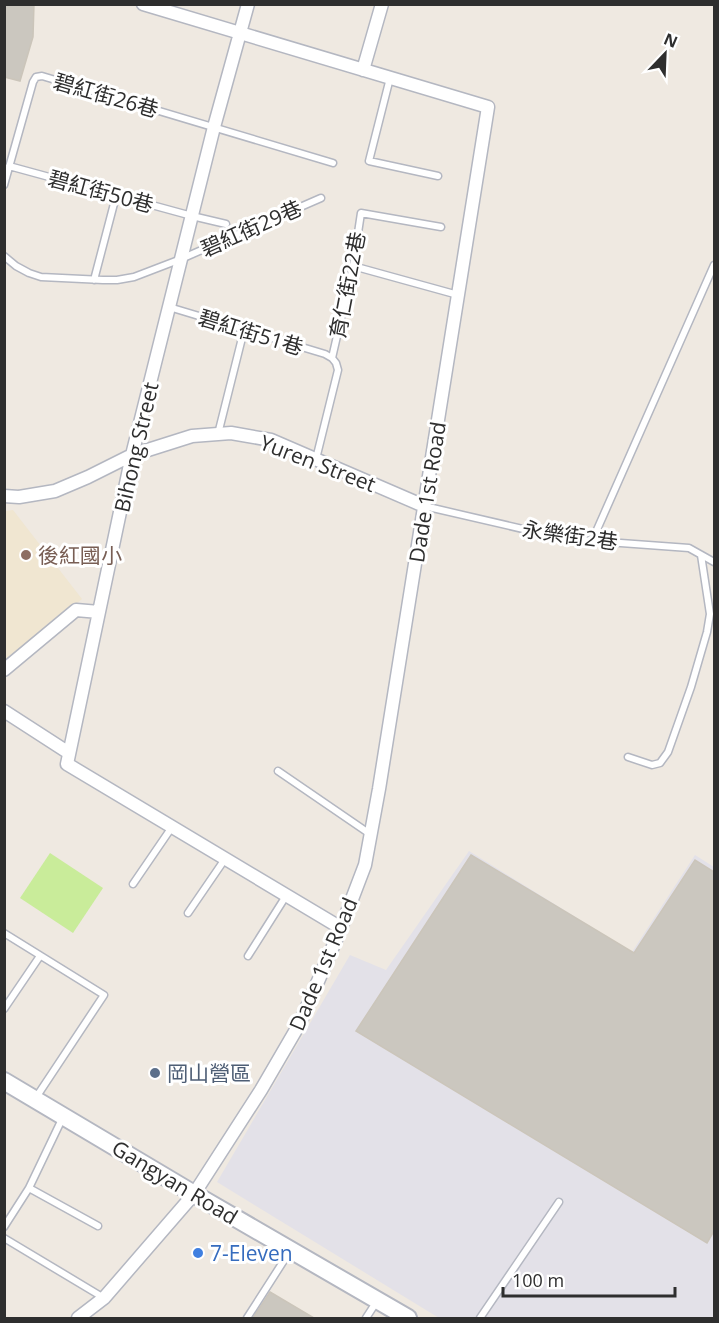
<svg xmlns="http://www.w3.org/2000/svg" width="719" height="1323" font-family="'Open Sans','Noto Sans TC',sans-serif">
  <rect width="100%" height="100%" fill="#efe9e1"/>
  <!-- industrial -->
  <path fill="#e3e1e8" d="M 469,851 L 632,952 L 695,855 L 714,867 L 714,1318 L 439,1318 L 217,1182 L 350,955 L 386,970 Z"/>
  <!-- education -->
  <path fill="#f0e6d1" d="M 13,510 L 82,599 L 5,663 L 5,511 Z"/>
  <!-- pitch -->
  <path fill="#c9ec9a" d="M 50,853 L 103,888 L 73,933 L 20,898 Z"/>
  <!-- building -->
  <path fill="#cbc7bf" stroke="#cbc5ba" stroke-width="1.5" d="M 4,4 L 34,4 L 33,37 L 20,81 L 4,77 Z
    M 471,855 L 634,953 L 695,860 L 714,872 L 714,1231 L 707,1243 L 356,1031 Z
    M 270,1292 L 314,1318 L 253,1318 Z"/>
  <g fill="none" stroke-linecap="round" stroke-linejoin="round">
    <!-- service casing -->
    <g stroke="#b4b7c1" stroke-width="9">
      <path id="service" d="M 390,78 L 369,161 L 438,176
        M 9,166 L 192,216 L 226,224
        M 4,185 L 33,82 L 36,77 L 42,76 L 333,163
        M 4,256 L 16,266 L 29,273 L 41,277 L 103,280 L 117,280 L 134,277 L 181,259 L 321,198
        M 353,266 L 458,295
        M 94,280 L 116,196
        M 169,307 L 325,354 L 332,358
        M 218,434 L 244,330
        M 316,459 L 338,370 L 336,363 L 332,358 L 353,266 L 361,213 L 441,227
        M 424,506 L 566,539 L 689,548 L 714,562
        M 592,541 L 714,265
        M 628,757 L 652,765 L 660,763 L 668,752 L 691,687 L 707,632 L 710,614 L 701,555
        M 278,771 L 370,834
        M 133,884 L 172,827
        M 188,913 L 225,859
        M 4,933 L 104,995 L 35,1099
        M 248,956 L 286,896
        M 4,1009 L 40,956
        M 29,1188 L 98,1226
        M 4,1227 L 29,1188 L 63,1117
        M 4,1238 L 104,1298
        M 247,1318 L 290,1251
        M 366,1318 L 377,1301
        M 480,1318 L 559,1202"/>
    </g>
    <!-- minor casing -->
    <g stroke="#b4b7c1" stroke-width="15">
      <path id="minor" d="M 248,4 L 214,127 L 132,455 L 67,764 L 341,928
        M 363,70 L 382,4
        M 4,496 L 19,497 L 55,491 L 88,477 L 132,455 L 192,436 L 231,433 L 271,440 L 424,506
        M 4,670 L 76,610 L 99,612
        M 4,711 L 69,753
        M 78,1318 L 104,1298 L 194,1194 L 261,1090 L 300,1023 L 341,928 L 365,865 L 379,789 L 488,107 L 143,4"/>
    </g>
    <!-- tertiary casing -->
    <g stroke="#b4b7c1" stroke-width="20">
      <path id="tertiary" d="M 4,1081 L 194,1194 L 408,1318"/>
    </g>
    <!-- service -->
    <use href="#service" stroke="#fff" stroke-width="6"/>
    <!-- minor -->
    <use href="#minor" stroke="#fff" stroke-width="12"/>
    <!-- tertiary -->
    <use href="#tertiary" stroke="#fff" stroke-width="16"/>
  </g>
  <!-- markers -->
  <circle fill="#8d6e63" stroke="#fff" stroke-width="2" cx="26" cy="555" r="6"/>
  <circle fill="#5c6f8a" stroke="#fff" stroke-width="2" cx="155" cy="1073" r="6"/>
  <circle fill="#3f7fe0" stroke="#fff" stroke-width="2" cx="198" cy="1253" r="6"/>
  <g text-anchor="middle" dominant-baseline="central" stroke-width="6" stroke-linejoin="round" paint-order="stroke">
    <!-- street labels -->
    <g font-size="21" fill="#2e2e2e" stroke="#fff">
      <text transform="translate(106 95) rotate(16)">碧紅街26巷</text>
      <text transform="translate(101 191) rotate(15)">碧紅街50巷</text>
      <text transform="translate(251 228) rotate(-24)">碧紅街29巷</text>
      <text transform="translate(347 285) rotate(-79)">育仁街22巷</text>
      <text transform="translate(251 332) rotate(17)">碧紅街51巷</text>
      <text transform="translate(136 447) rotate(-77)">Bihong Street</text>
      <text transform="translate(318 463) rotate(21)">Yuren Street</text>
      <text transform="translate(427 492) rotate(-81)">Dade 1st Road</text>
      <text transform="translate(570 535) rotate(8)">永樂街2巷</text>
      <text transform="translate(323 964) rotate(-67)">Dade 1st Road</text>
      <text transform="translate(175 1182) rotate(31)">Gangyan Road</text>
    </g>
    <!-- education labels -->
    <g font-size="21" fill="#785e54" stroke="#fff" text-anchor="start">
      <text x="38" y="555">後紅國小</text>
    </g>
    <!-- service labels -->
    <g font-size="21" fill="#4e5e75" stroke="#fff" text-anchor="start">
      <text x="167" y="1073">岡山營區</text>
    </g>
    <!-- shop labels -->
    <g font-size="21" fill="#366cbe" stroke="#fff" text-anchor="start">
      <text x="210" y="1253">7-Eleven</text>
    </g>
  </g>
  <!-- border -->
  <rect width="719" height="1323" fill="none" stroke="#2e2e2e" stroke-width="12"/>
  <!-- north arrow -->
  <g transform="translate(665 54) rotate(23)" stroke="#ffffff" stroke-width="4.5" paint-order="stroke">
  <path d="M0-4.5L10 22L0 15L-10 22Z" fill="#2e2e2e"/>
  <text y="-9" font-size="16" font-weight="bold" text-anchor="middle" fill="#2e2e2e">N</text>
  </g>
  <!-- scale -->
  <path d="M503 1287v9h172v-9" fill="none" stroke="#2e2e2e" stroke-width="3"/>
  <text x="512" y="1287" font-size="18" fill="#2e2e2e" stroke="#ffffff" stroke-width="4.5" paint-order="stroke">100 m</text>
</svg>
